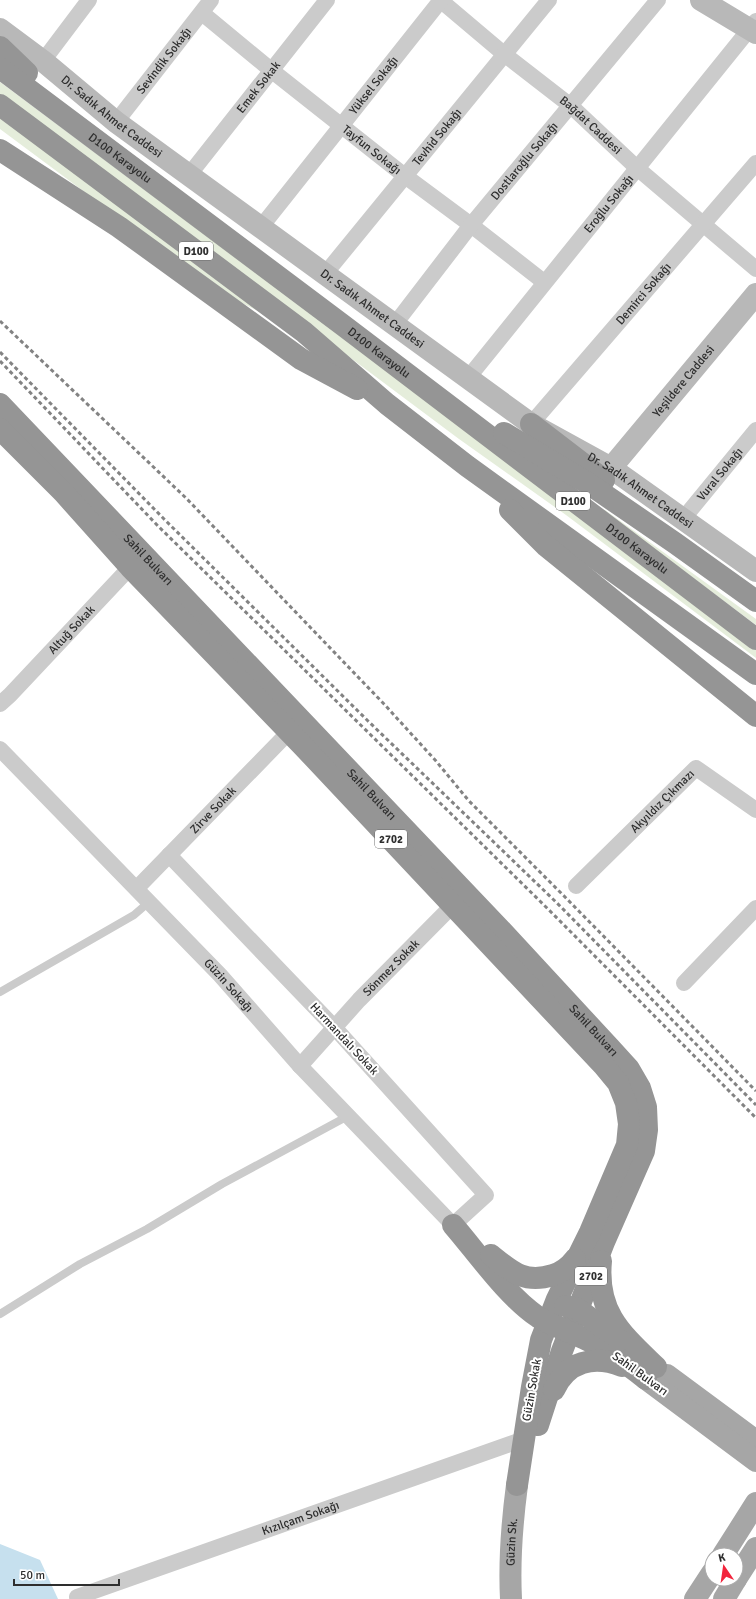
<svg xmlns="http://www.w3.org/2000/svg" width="756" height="1599" font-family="Signika,sans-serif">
  <rect width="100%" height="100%" fill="#fff"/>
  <!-- green -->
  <path fill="#e5eddb" d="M 0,82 L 756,645 L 756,658 L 566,515 L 459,439 L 0,96 Z
    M 0,114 L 274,319 L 236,300 L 137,231 L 0,129 Z
    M 601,509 L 605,510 L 756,619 L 756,625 Z"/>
  <!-- water -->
  <path fill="#c6e0ee" d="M 0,1544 L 40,1560 L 58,1599 L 0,1599 Z"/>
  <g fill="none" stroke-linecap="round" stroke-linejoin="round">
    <!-- lane -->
    <path stroke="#cbcbcb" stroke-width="8" d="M 0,992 L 134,915 L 149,902
      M 0,1314 L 80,1264 L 147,1229 L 222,1184 L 348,1116"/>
    <!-- street -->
    <g stroke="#cbcbcb" stroke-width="16">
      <path id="s1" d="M 440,0 L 504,54 L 571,106 L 637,168 L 756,269"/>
      <path id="s2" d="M 202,13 L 271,70 L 405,176 L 471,225 L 544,282"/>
      <path d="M 43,61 L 89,0"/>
      <path id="s3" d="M 116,122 L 211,0"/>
      <path id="s4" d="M 189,175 L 327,0"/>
      <path id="s5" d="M 261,227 L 441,0"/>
      <path id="s6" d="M 325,274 L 549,0"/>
      <path id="s7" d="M 395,324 L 471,225 L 658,0"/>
      <path id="s8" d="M 468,378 L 756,21"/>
      <path id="s9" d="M 531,424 L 756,163"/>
      <path id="s10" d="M 683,519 L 756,430"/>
      <path id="s11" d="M 0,704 L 10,695 L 137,560"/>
      <path id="s12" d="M 0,749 L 220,975 L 300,1066 L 453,1225 L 486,1195 L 334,1027 L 169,855"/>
      <path id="s13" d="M 576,886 L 696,768 L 756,810"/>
      <path id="s14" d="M 137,888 L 289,732"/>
      <path d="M 684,983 L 756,908"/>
      <path id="s15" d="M 300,1066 L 359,1000 L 453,905 L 459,901 L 463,901"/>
      <path id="s16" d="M 77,1597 L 524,1439"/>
    </g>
    <!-- secondary -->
    <g stroke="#b8b8b8" stroke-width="22">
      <path d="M 701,0 L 756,33"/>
      <path id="s17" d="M 0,29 L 43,61 L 116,122 L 531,424 L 611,468 L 756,571"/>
      <path id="s18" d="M 611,468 L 756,294"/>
    </g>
    <!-- primary -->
    <g stroke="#a6a6a6" stroke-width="22">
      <path d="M 667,1375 L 756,1441"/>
      <path d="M 646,1379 L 756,1461"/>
      <path d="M 723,1555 L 756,1503"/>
      <path d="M 736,1579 L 756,1548"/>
      <path id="s19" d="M 511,1599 C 509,1560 512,1523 517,1485"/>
      <path d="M 695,1599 L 712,1573"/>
      <path d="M 724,1599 L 736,1579"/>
    </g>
    <!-- highway -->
    <g stroke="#959595" stroke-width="22">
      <path d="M 0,47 L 27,73"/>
      <path id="s20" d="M 0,68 L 344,326 L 756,639"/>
      <path d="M 0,105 L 304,332 L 387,404 L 467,466 L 756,674"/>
      <path d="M 0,150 L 119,227 L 301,359 L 357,389"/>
      <path id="s21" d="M 0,404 L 498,927 L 610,1048 L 629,1069 L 640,1088 L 646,1107 L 647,1130 L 644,1151 L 604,1242 L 562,1351 L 538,1425"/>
      <path d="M 531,424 L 604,480"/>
      <path d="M 0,429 L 63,492 L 130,567 L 301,744 L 604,1066 L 618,1083 L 626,1103 L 629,1124 L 627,1145 L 590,1232 L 557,1299 L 541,1340 L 532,1387 L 517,1485"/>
      <path d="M 504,433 L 589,484 L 675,543 L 756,601"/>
      <path d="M 510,510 L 546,546 L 756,716"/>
      <path d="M 453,1225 C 478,1254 507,1296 538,1317 C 553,1326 569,1331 585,1339 C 607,1349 627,1364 646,1379"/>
      <path d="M 491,1255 C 512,1272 525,1284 553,1275 C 562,1272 569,1267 575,1259"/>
      <path d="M 601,1261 C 596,1313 622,1334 656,1367"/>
      <path d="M 565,1306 L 578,1309 L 620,1340"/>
      <path d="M 554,1390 C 567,1361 594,1355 622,1366"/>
    </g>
    <!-- rail -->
    <path stroke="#838383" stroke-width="3" stroke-dasharray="4 3" stroke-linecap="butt" d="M 0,321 L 186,498 L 384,704 L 436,761 L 469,801 L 565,897 L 756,1091
      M 0,352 L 164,519 L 368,721 L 557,903 L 756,1105
      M 0,361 L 158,526 L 548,909 L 756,1118"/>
  </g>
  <g text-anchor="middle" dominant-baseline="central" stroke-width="4" stroke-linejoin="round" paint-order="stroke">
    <!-- shield labels -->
    <g fill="#fff" stroke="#6d6d6d" stroke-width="1">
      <rect x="179" y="242" width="34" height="18" rx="3"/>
      <rect x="556" y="492" width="34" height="18" rx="3"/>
      <rect x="375" y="830" width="32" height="18" rx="3"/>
      <rect x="575" y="1267" width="32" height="18" rx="3"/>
    </g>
    <g font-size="11" font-weight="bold" fill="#2e2e2e">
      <text x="196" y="251">D100</text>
      <text x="573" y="501">D100</text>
      <text x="391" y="839">2702</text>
      <text x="591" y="1276">2702</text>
    </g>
    <!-- street labels -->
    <g font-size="12" fill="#2e2e2e" stroke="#fff">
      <text stroke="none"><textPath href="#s3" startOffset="78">Sevindik Sokağı</textPath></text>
      <text stroke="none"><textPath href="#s5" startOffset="181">Yüksel Sokağı</textPath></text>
      <text stroke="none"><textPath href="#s4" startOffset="112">Emek Sokak</textPath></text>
      <text stroke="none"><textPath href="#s17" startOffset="142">Dr. Sadık Ahmet Caddesi</textPath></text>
      <text stroke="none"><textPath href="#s1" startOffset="196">Bağdat Caddesi</textPath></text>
      <text stroke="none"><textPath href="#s6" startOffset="177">Tevhid Sokağı</textPath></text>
      <text stroke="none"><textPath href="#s2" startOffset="218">Tayfun Sokağı</textPath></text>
      <text stroke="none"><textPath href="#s20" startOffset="150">D100 Karayolu</textPath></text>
      <text stroke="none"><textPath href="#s7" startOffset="208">Dostlaroğlu Sokağı</textPath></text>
      <text stroke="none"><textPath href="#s8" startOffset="224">Eroğlu Sokağı</textPath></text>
      <text stroke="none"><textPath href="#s9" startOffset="172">Demirci Sokağı</textPath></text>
      <text stroke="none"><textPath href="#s17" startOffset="466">Dr. Sadık Ahmet Caddesi</textPath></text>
      <text stroke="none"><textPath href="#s20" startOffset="474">D100 Karayolu</textPath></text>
      <text stroke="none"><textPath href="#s18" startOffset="113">Yeşildere Caddesi</textPath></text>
      <text stroke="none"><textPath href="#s10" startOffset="58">Vural Sokağı</textPath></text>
      <text stroke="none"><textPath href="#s17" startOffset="790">Dr. Sadık Ahmet Caddesi</textPath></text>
      <text stroke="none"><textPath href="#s20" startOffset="798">D100 Karayolu</textPath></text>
      <text stroke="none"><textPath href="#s21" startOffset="215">Sahil Bulvarı</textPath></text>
      <text stroke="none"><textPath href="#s11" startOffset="103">Altuğ Sokak</textPath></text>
      <text stroke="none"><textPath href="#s21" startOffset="539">Sahil Bulvarı</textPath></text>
      <text stroke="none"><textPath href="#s13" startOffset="121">Akyıldız Çıkmazı</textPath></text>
      <text stroke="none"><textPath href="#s14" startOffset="109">Zirve Sokak</textPath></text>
      <text stroke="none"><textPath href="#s15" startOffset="134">Sönmez Sokak</textPath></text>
      <text stroke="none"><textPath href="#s12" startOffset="329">Güzin Sokağı</textPath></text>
      <text stroke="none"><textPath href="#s21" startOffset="863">Sahil Bulvarı</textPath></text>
      <text transform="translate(344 1039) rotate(47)">Harmandalı Sokak</text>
      <text transform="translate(640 1374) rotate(36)">Sahil Bulvarı</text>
      <text transform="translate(532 1390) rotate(-80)">Güzin Sokak</text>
      <text stroke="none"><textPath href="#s16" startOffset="237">Kızılçam Sokağı</textPath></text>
      <text stroke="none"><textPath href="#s19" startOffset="57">Güzin Sk.</textPath></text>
    </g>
  </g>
  <!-- north arrow -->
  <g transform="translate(724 1567) rotate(347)"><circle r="19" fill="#ffffff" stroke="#ababab"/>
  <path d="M0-3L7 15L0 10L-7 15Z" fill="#f2243c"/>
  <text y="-6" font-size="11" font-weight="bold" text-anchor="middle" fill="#2e2e2e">K</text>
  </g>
  <!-- scale -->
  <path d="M14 1579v6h105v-6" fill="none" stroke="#2e2e2e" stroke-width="2"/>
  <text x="20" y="1579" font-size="12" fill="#2e2e2e" stroke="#ffffff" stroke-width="3" paint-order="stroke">50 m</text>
</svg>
